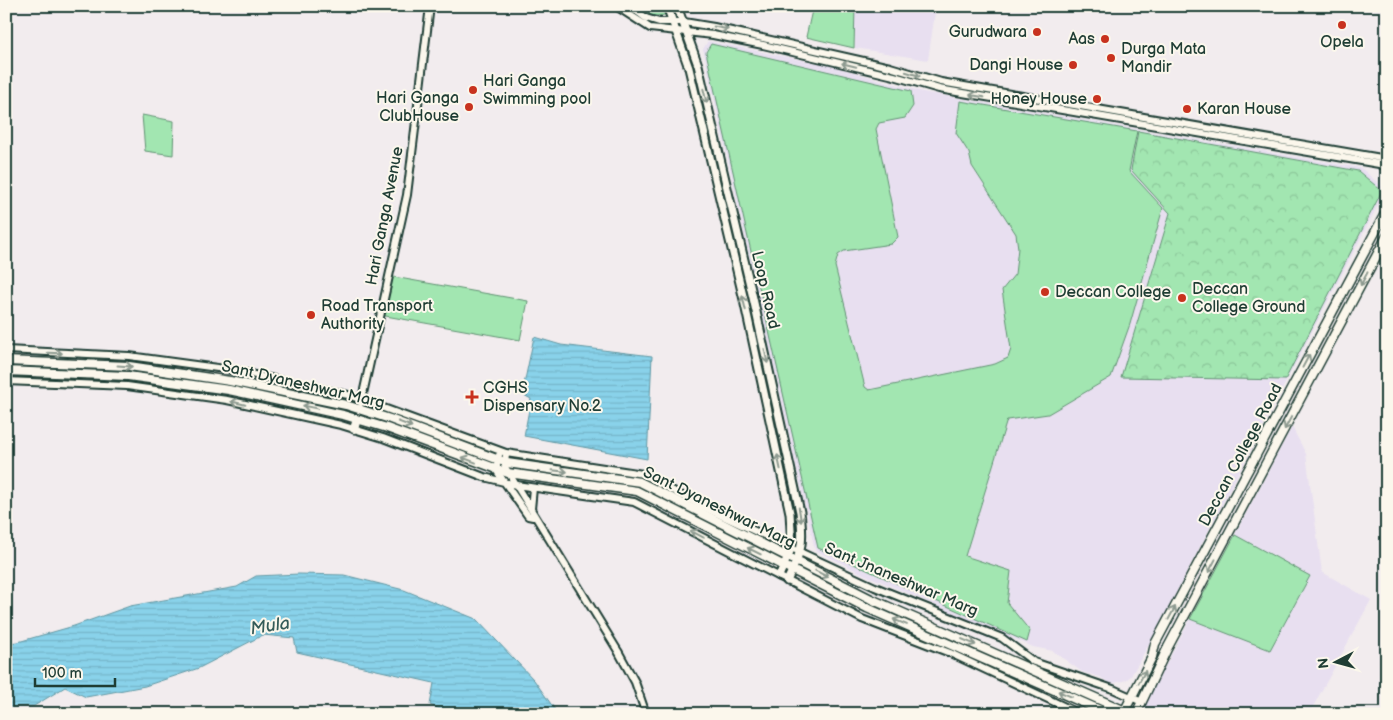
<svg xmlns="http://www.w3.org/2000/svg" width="1393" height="720" font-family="'Balsamiq Sans',sans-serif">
  <defs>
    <pattern id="forest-crowns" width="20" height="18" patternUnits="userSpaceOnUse" patternTransform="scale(1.25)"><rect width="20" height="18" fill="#a2e6b1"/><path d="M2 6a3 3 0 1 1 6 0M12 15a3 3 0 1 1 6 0" fill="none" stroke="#8bc699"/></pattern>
    <pattern id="water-rules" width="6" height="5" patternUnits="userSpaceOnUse" patternTransform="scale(1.25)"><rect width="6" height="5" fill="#89d2ea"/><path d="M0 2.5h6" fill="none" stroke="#76b5c9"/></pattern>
  </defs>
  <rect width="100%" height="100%" fill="#f2ecee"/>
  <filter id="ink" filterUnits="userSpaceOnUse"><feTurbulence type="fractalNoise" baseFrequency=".02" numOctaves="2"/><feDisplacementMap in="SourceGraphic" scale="10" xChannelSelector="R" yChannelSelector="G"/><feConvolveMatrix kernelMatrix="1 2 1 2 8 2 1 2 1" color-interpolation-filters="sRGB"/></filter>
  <g filter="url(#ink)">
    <!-- built -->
    <path fill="#e8dff0" d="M 855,6 L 936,6 L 928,60 L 855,48 Z
      M 708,41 L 832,66 L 923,92 L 1361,168 L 1386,190 L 1153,637 L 1131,676 L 1126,680 L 1111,684 L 1100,677 L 1082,672 L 1053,651 L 1033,647 L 863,574 L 815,550 L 703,49 Z
      M 1292,427 L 1306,454 L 1322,572 L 1371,600 L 1309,714 L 1140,714 Z"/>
    <!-- green -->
    <path fill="#a2e6b1" stroke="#609272" d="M 634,6 L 663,6 L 665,15 L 647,17 Z
      M 813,6 L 855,6 L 854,48 L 806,37 Z
      M 711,44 L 911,91 L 913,106 L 905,118 L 879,123 L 876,129 L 898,237 L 891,244 L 844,251 L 838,255 L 835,266 L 865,387 L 869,390 L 995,364 L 1008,358 L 1011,349 L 1002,290 L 1015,274 L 1018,248 L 1016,234 L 972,166 L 969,153 L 956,133 L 960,101 L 1137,131 L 1129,171 L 1163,208 L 1130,324 L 1111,377 L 1048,414 L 1007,420 L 965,556 L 1011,571 L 1007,603 L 1030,631 L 1027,642 L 818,548 L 706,52 Z
      M 142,115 L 174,121 L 173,155 L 145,151 Z
      M 388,276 L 528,301 L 520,340 L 380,315 Z
      M 1235,535 L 1310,576 L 1270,650 L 1190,619 Z"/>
    <!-- forest -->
    <path fill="url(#forest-crowns)" stroke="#609272" d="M 1138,131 L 1358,171 L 1382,191 L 1285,380 L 1121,377 L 1170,213 L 1131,170 Z"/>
    <!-- water -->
    <path fill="url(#water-rules)" stroke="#5f96a1" d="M 534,337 L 561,345 L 652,356 L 647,459 L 524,436 L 531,399 L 522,394 Z
      M 299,574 L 344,575 L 404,590 L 476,619 L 534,680 L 558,714 L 453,714 L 430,705 L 434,683 L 297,652 L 294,638 L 263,635 L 199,668 L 145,686 L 86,697 L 65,687 L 34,706 L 6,707 L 6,643 L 18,642 L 74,626 L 130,606 L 237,587 L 256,576 Z"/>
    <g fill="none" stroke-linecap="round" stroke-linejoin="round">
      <!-- tertiary casing -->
      <g stroke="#1f3d34" stroke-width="10">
        <path id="tertiary" d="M 616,6 L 650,28 L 713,35 L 763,45 L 894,76 L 939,89 L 1379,164 L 1387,167
          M 630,6 L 646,18 L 659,22 L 684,22 L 714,27 L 890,67 L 941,82 L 1387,159
          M 6,350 L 129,356 L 232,370 L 348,395 L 506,453 L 643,474 L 699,505 L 875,587 L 1002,638 L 1034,662 L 1113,689 L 1142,702
          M 6,381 L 127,386 L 227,400 L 341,425 L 383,438 L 484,477 L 516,485 L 634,502 L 862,619 L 950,653 L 1080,714
          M 361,403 L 407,195 L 430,6
          M 506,453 L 505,467 L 618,651 L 635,682 L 646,714
          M 499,455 L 496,470 L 528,516 L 533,517
          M 531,509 L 533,488"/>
      </g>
      <!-- secondary casing -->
      <g stroke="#1f3d34" stroke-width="11">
        <path id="secondary" d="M 667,6 L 689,68 L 744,300 L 790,513 L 792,547 L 779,576
          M 677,6 L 698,65 L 753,298 L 800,512 C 804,544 802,551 787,581"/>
      </g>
      <!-- primary casing -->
      <g stroke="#1f3d34" stroke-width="11">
        <path id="primary" d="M 6,361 L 129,366 L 230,381 L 346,405 L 390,419 L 507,463 L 640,482 L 871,599 L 1132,714
          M 6,371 L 128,376 L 229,390 L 343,415 L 387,428 L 508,473 L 637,491 L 867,608 L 1109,714
          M 354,429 L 357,419
          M 1124,712 L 1152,657 L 1155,644 L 1387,210
          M 1136,714 L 1167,649 L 1387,236"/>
      </g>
      <!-- tertiary -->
      <use href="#tertiary" stroke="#fbf7ec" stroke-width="6"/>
      <!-- secondary -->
      <use href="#secondary" stroke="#fbf7ec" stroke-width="7"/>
      <!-- primary -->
      <use href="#primary" stroke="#fbf7ec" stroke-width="8"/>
    </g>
    <!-- one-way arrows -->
    <defs><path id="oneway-shaft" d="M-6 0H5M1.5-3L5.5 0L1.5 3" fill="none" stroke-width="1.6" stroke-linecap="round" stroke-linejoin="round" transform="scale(1.25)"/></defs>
    <g stroke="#8d9a90">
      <use href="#oneway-shaft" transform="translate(721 28) rotate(12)"/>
      <use href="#oneway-shaft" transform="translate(849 65) rotate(-166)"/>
      <use href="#oneway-shaft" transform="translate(913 74) rotate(17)"/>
      <use href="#oneway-shaft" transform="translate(705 96) rotate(77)"/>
      <use href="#oneway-shaft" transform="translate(977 96) rotate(-170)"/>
      <use href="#oneway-shaft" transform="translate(1364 279) rotate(118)"/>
      <use href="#oneway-shaft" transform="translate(744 303) rotate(-103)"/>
      <use href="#oneway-shaft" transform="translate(55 353) rotate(2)"/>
      <use href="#oneway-shaft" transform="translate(766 356) rotate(78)"/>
      <use href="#oneway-shaft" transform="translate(1306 361) rotate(-62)"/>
      <use href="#oneway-shaft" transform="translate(125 366) rotate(4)"/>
      <use href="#oneway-shaft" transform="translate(238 403) rotate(-167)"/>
      <use href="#oneway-shaft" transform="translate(310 407) rotate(-168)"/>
      <use href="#oneway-shaft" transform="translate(1288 423) rotate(118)"/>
      <use href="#oneway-shaft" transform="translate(405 424) rotate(21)"/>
      <use href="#oneway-shaft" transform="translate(469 460) rotate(-159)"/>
      <use href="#oneway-shaft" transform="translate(779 462) rotate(-102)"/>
      <use href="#oneway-shaft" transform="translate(560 471) rotate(6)"/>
      <use href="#oneway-shaft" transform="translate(800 515) rotate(81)"/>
      <use href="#oneway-shaft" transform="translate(697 534) rotate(-152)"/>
      <use href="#oneway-shaft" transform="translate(754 551) rotate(-154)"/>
      <use href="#oneway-shaft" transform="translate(1212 566) rotate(118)"/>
      <use href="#oneway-shaft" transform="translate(822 574) rotate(27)"/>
      <use href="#oneway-shaft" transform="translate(1172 613) rotate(-62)"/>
      <use href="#oneway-shaft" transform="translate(900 622) rotate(-157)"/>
      <use href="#oneway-shaft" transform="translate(969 642) rotate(23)"/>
      <use href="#oneway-shaft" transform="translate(1142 677) rotate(-62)"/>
      <use href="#oneway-shaft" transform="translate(1065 694) rotate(-157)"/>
    </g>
  </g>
  <!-- markers -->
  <g fill="#c8321e" stroke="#fbf7ec" stroke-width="2">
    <circle cx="1342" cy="25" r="5"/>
    <circle cx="1037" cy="32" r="5"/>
    <circle cx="1105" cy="39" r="5"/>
    <circle cx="1111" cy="58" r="5"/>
    <circle cx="1073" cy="65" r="5"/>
    <circle cx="473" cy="90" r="5"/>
    <circle cx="1097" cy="99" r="5"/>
    <circle cx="469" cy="107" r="5"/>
    <circle cx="1187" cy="109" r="5"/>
    <circle cx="1045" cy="292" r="5"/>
    <circle cx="1182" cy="298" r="5"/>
    <circle cx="311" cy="315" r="5"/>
    <path d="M469.5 389.5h5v5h5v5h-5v5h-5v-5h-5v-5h5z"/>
  </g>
  <g text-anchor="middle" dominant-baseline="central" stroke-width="4" stroke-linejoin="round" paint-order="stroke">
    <!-- poi labels -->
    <g font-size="16" fill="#1f3d34" stroke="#fbf7ec" text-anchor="start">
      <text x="1027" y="32" text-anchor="end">Gurudwara</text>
      <text x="1095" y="39" text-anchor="end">Aas</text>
      <text x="1342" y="42" text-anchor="middle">Opela</text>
      <text x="1121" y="49">Durga Mata<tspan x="1121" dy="18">Mandir</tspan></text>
      <text x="1063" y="65" text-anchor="end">Dangi House</text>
      <text x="483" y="81">Hari Ganga<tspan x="483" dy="18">Swimming pool</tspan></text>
      <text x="459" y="98" text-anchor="end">Hari Ganga<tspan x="459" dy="18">ClubHouse</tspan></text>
      <text x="1087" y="99" text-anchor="end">Honey House</text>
      <text x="1197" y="109">Karan House</text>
      <text x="1192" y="289">Deccan<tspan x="1192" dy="18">College Ground</tspan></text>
      <text x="1055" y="292">Deccan College</text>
      <text x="321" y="306">Road Transport<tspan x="321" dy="18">Authority</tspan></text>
      <text x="483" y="388">CGHS<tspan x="483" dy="18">Dispensary No.2</tspan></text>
    </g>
    <!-- street labels -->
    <g font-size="16" fill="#1f3d34" stroke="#fbf7ec">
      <text transform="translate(385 216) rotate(-79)">Hari Ganga Avenue</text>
      <text transform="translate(765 290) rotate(77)">Loop Road</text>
      <text transform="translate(303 385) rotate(13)">Sant Dyaneshwar Marg</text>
      <text transform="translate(1241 455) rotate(-62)">Deccan College Road</text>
      <text transform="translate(719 508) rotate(26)">Sant Dyaneshwar Marg</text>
      <text transform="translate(901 580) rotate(23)">Sant Jnaneshwar Marg</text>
    </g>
    <!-- water labels -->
    <g font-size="18" font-style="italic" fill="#345b58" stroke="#fbf7ec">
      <text transform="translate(270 626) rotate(-9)">Mula</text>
    </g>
  </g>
  <!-- margin -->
  <rect width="1393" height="720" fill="none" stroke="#fbf7ec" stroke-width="25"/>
  <rect x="12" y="12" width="1368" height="695" fill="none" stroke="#1f3d34" stroke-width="2" filter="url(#ink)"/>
  <!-- north arrow -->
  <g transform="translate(1336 662) rotate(264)" stroke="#fbf7ec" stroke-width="4" paint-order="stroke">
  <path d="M0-4L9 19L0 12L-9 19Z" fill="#1f3d34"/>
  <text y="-8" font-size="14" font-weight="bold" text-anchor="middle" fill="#1f3d34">N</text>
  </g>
  <!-- scale -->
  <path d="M35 678v8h80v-8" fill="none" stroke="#1f3d34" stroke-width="2.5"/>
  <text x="42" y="678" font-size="15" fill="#1f3d34" stroke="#fbf7ec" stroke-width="4" paint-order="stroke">100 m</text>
</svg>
